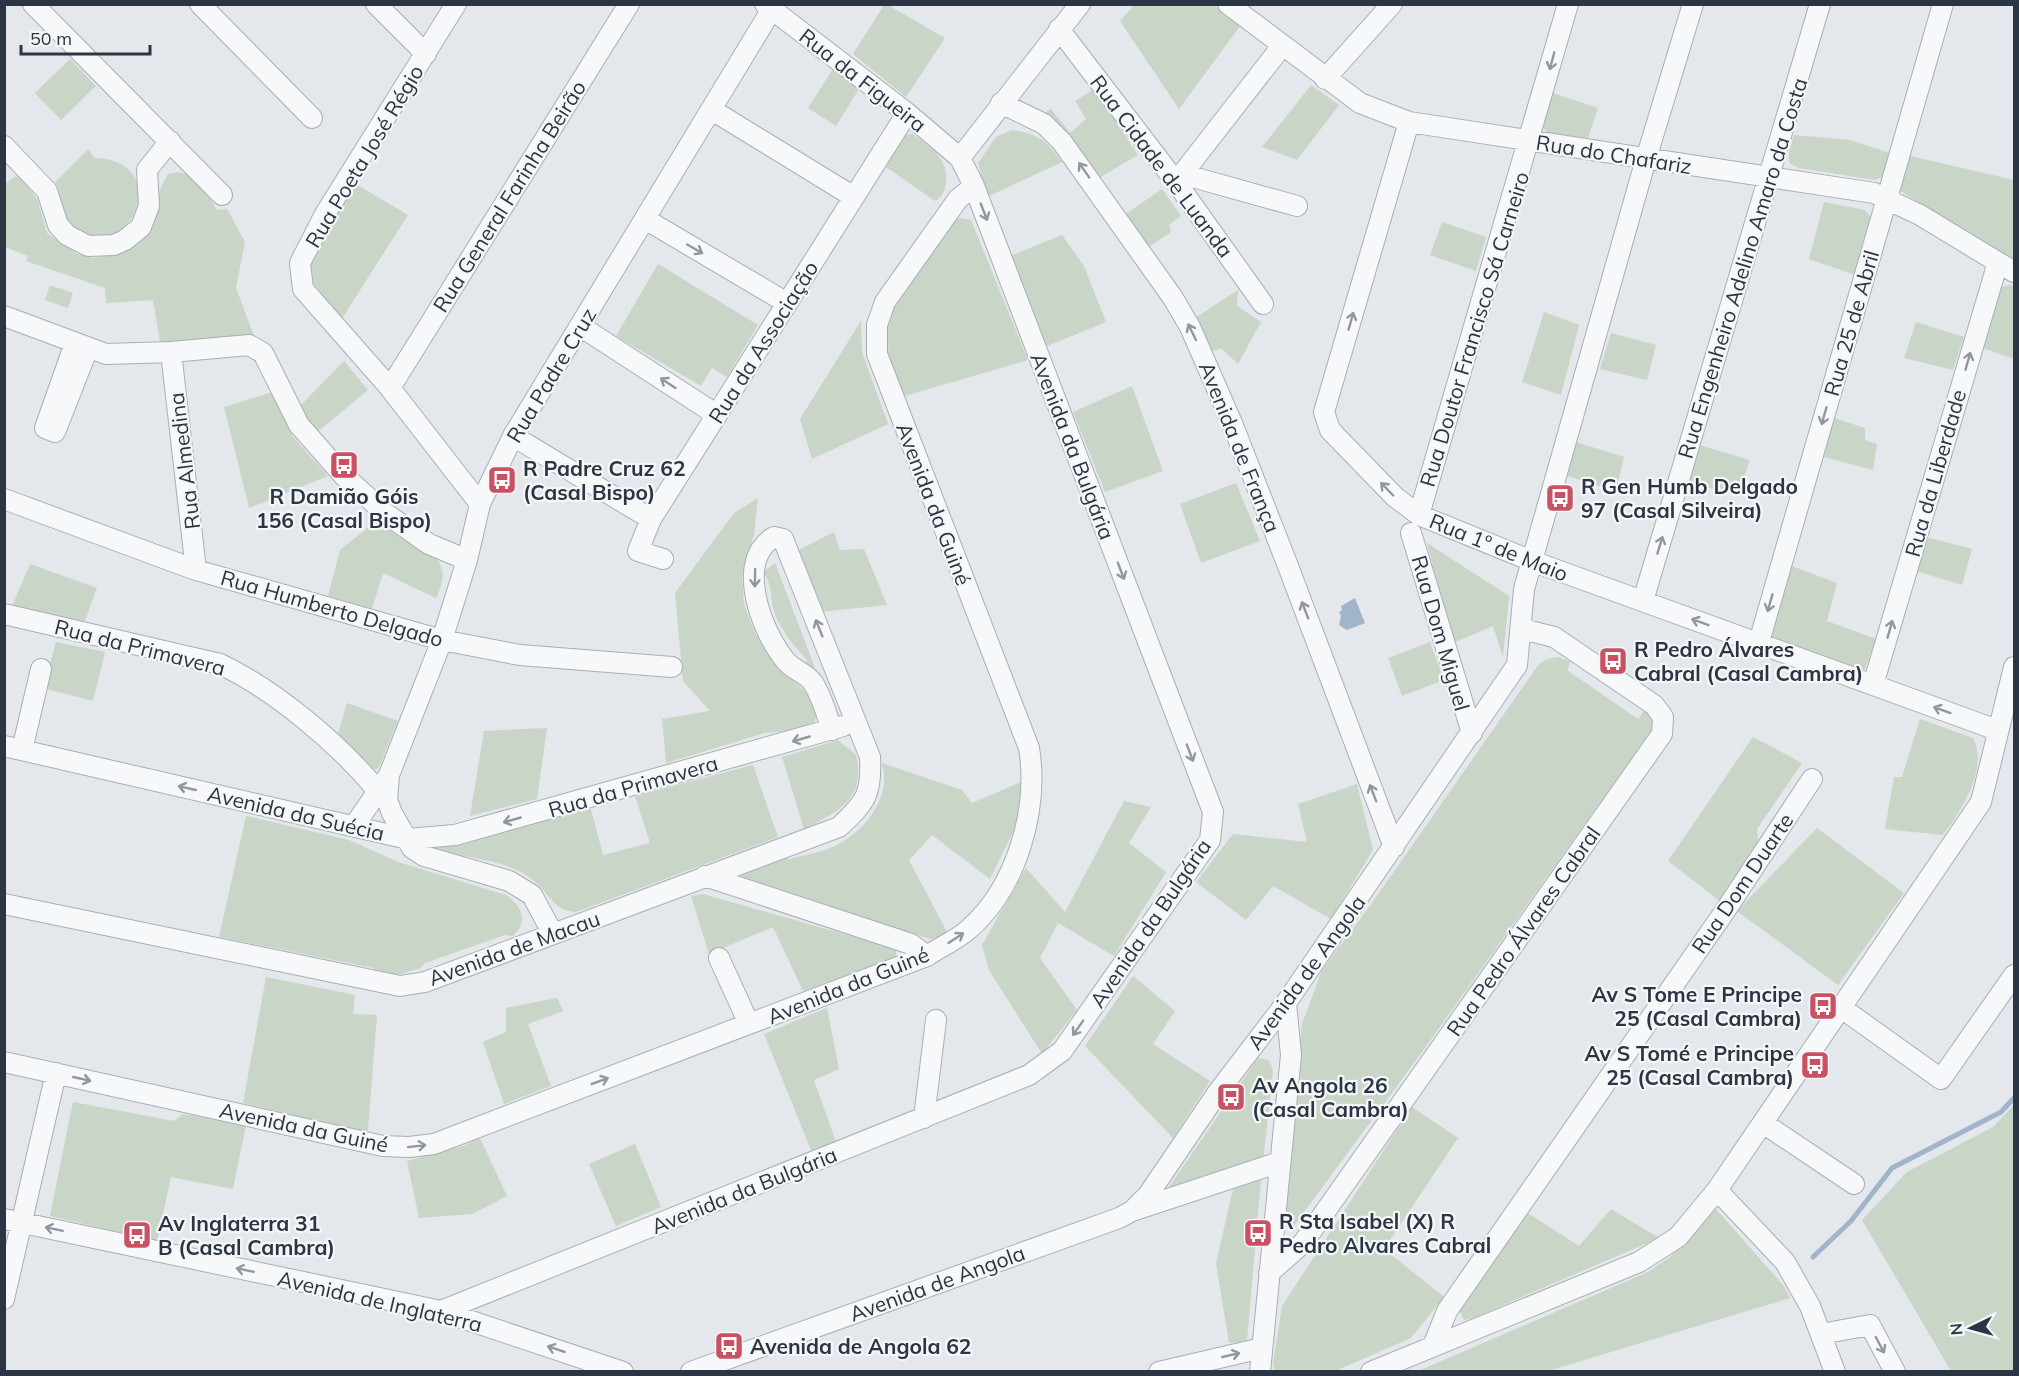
<svg xmlns="http://www.w3.org/2000/svg" width="2019" height="1376" font-family="Mulish,sans-serif">
  <rect width="100%" height="100%" fill="#e4e7eb"/>
  <!-- green -->
  <path fill="#c9d5c6" d="M 1212,4 L 1240,26 L 1179,109 L 1120,21 L 1134,5 Z
    M 884,5 L 888,5 L 945,38 L 906,97 L 853,54 Z
    M 70,59 L 96,86 L 61,120 L 35,93 Z
    M 833,69 L 859,89 L 836,126 L 808,108 Z
    M 1311,85 L 1339,105 L 1297,160 L 1262,147 Z
    M 1094,89 L 1138,155 L 1097,179 L 1044,113 L 1051,109 L 1070,133 L 1086,119 L 1075,101 Z
    M 1550,92 L 1598,108 L 1588,138 L 1547,133 L 1541,124 Z
    M 1012,130 C 1039,134 1046,140 1062,162 L 987,197 L 978,163 L 996,137 Z
    M 913,134 C 930,148 949,158 946,182 C 945,191 943,196 935,201 L 886,167 L 903,135 Z
    M 1794,135 L 1850,140 L 1890,153 L 1884,176 L 1875,180 L 1799,168 L 1789,163 L 1789,152 Z
    M 88,149 L 94,158 C 178,160 127,272 74,228 C 59,215 64,197 55,182 Z
    M 1910,156 L 2014,180 L 2014,260 L 1899,190 Z
    M 179,172 L 197,177 L 217,210 L 227,209 L 245,242 L 236,288 L 254,336 L 160,342 L 153,300 L 106,303 L 105,288 L 26,261 L 28,256 L 5,247 L 4,185 L 14,177 L 20,176 L 38,201 L 47,233 L 77,254 L 92,258 L 115,254 L 150,231 L 155,221 L 160,189 L 168,174 Z
    M 354,183 L 408,215 L 341,320 L 310,278 L 309,269 Z
    M 1162,189 L 1181,216 L 1169,225 L 1171,232 L 1144,250 L 1123,216 Z
    M 1824,202 L 1865,210 L 1871,218 L 1855,275 L 1809,259 Z
    M 961,218 L 971,220 L 1028,360 L 901,397 C 891,367 881,339 893,308 L 953,220 Z
    M 1442,222 L 1486,237 L 1476,271 L 1430,255 Z
    M 1062,235 L 1084,266 L 1106,322 L 1045,347 L 1010,256 Z
    M 658,264 L 758,325 L 727,377 L 712,368 L 701,386 L 616,336 Z
    M 50,285 L 73,293 L 68,308 L 45,300 Z
    M 2011,285 L 2014,287 L 2014,359 L 1980,347 L 1995,288 Z
    M 1238,290 L 1237,306 L 1261,322 L 1238,364 L 1221,348 L 1213,351 L 1195,318 Z
    M 1544,312 L 1579,325 L 1561,395 L 1522,382 Z
    M 861,321 L 862,352 L 888,424 L 812,459 L 800,419 Z
    M 1916,322 L 1964,337 L 1953,370 L 1904,358 Z
    M 1611,333 L 1656,345 L 1647,380 L 1600,369 Z
    M 344,361 L 368,390 L 315,434 L 299,407 Z
    M 1132,386 L 1163,471 L 1105,492 L 1073,412 Z
    M 272,392 L 293,437 L 328,476 L 249,508 L 224,407 Z
    M 1834,418 L 1865,428 L 1865,440 L 1877,444 L 1873,470 L 1824,457 Z
    M 1576,442 L 1624,457 L 1616,491 L 1567,476 Z
    M 1699,445 L 1750,460 L 1738,495 L 1686,483 Z
    M 1236,483 L 1260,541 L 1201,563 L 1180,504 Z
    M 758,498 L 754,534 L 742,576 L 744,604 L 755,633 L 793,681 L 806,692 L 817,714 L 814,723 L 806,730 L 765,733 L 666,763 L 662,719 L 710,711 L 683,681 L 675,593 L 734,513 Z
    M 376,521 L 437,560 C 447,573 442,585 436,598 L 383,573 L 372,609 L 328,596 L 340,550 Z
    M 834,532 L 840,550 L 864,549 L 887,605 L 819,612 L 797,551 Z
    M 1926,537 L 1972,549 L 1962,585 L 1916,571 Z
    M 1427,543 L 1509,596 L 1503,657 L 1493,626 L 1453,643 Z
    M 775,563 L 815,668 L 807,666 L 807,660 C 794,646 778,627 773,608 C 770,595 772,583 763,572 Z
    M 30,564 L 97,588 L 84,623 L 12,606 Z
    M 1789,565 L 1837,583 L 1827,621 L 1876,639 L 1865,669 L 1858,671 L 1768,637 Z
    M 56,642 L 105,652 L 93,701 L 43,688 Z
    M 1430,642 L 1444,680 L 1402,696 L 1388,658 Z
    M 1558,657 L 1571,662 L 1567,670 L 1638,719 L 1646,707 L 1653,719 L 1651,731 L 1422,1052 L 1293,1227 L 1284,1223 L 1302,1024 L 1322,970 L 1372,903 L 1539,664 L 1547,659 Z
    M 347,703 L 398,721 L 379,767 L 375,770 L 337,737 Z
    M 1920,719 L 1973,738 C 1989,768 1961,811 1943,835 L 1885,829 L 1894,777 L 1902,777 Z
    M 547,728 L 537,799 L 470,816 L 484,731 Z
    M 1753,737 L 1802,763 L 1757,829 L 1759,846 L 1721,902 L 1668,861 Z
    M 838,740 L 856,755 C 866,800 838,811 804,829 L 782,757 Z
    M 882,763 L 962,790 L 972,803 L 1021,782 L 1017,824 L 990,879 L 932,835 L 909,860 L 947,932 L 940,938 L 930,939 L 743,880 L 742,872 L 781,856 L 789,859 C 805,855 824,852 839,844 C 867,829 892,795 882,763 Z
    M 753,765 L 778,837 L 576,912 C 552,911 550,893 533,880 C 508,860 467,857 437,852 L 437,848 L 591,809 L 603,855 L 650,843 L 635,796 Z
    M 1357,784 L 1373,850 L 1331,919 L 1273,886 L 1246,920 L 1196,882 L 1233,834 L 1307,842 L 1298,804 Z
    M 1124,801 L 1151,807 L 1129,843 L 1166,872 L 1114,956 L 1058,923 L 1040,958 L 1077,1010 L 1042,1054 L 989,970 L 982,945 L 1026,868 L 1065,912 Z
    M 246,816 L 349,840 L 398,862 L 506,895 C 522,906 529,921 513,936 L 505,935 L 425,963 L 421,968 L 401,974 L 379,975 L 374,968 L 219,937 Z
    M 1817,828 L 1904,893 L 1838,985 L 1737,911 Z
    M 703,894 L 896,949 L 896,958 L 803,991 L 773,927 L 709,954 L 691,896 Z
    M 1133,976 L 1175,1011 L 1153,1044 L 1210,1081 L 1173,1138 L 1085,1046 Z
    M 266,977 L 355,995 L 353,1014 L 377,1015 L 368,1130 L 364,1132 L 243,1103 Z
    M 557,998 L 563,1011 L 528,1024 L 551,1086 L 504,1104 L 483,1042 L 506,1032 L 506,1008 Z
    M 827,1008 L 839,1069 L 814,1080 L 836,1142 L 811,1150 L 764,1034 Z
    M 1258,1058 L 1269,1060 L 1273,1071 L 1263,1162 L 1166,1191 Z
    M 73,1102 L 174,1121 L 183,1114 L 246,1125 L 233,1189 L 171,1177 L 157,1241 L 50,1216 Z
    M 2014,1105 L 2014,1371 L 1951,1371 L 1862,1220 L 1907,1172 L 1993,1127 Z
    M 1412,1107 L 1458,1138 L 1384,1249 L 1444,1297 L 1411,1338 L 1335,1371 L 1275,1371 L 1273,1364 L 1282,1306 Z
    M 480,1138 L 507,1196 L 472,1214 L 419,1218 L 407,1161 L 463,1146 Z
    M 635,1144 L 661,1207 L 616,1226 L 589,1164 Z
    M 1261,1179 L 1247,1341 L 1229,1343 L 1216,1263 L 1233,1189 Z
    M 1715,1208 L 1783,1285 L 1790,1298 L 1548,1371 L 1416,1372 L 1648,1272 L 1670,1257 Z
    M 1611,1209 L 1659,1238 L 1473,1318 L 1464,1320 L 1459,1310 L 1526,1212 L 1579,1246 Z"/>
  <!-- water -->
  <path fill="#a2b4c9" d="M 1355,598 L 1365,623 L 1347,630 L 1339,625 L 1341,616 L 1339,612 L 1342,610 L 1341,606 Z"/>
  <g fill="none" stroke-linecap="round" stroke-linejoin="round">
    <!-- stream -->
    <path stroke="#a2b4c9" stroke-width="5" d="M 1813,1257 L 1851,1221 L 1892,1168 L 2001,1112 L 2014,1098"/>
    <!-- minor casing -->
    <g stroke="#a9aeb5" stroke-width="22">
      <path id="minor" d="M 33,4 L 222,195
        M 200,4 L 312,118
        M 376,4 L 426,54
        M 456,4 L 325,214 L 300,263 L 303,289 L 390,388 L 480,504
        M 1228,4 L 1360,103 L 1409,122 L 1874,193 L 1920,215 L 2014,272
        M 1059,29 L 1176,182 L 1263,304
        M 1325,79 L 1392,4
        M 1001,103 L 1044,124 L 1062,142 L 1173,298 L 1190,327 L 1232,423 L 1288,566 L 1394,847
        M 712,110 L 854,197
        M 1409,122 L 1324,412 L 1330,430 L 1395,497 L 1419,515 L 1532,561 L 1997,730
        M 4,146 L 47,191 L 58,225 L 67,235 L 88,246 L 114,245 L 125,240 L 141,227 L 149,206 L 147,170 L 170,141
        M 960,158 L 1080,4
        M 1182,174 L 1297,206
        M 1176,182 L 1282,46
        M 645,219 L 787,303
        M 4,316 L 106,354 L 171,352 L 249,345 L 263,353 L 299,425 L 343,475 L 385,513 L 429,544 L 467,560
        M 580,326 L 717,415
        M 75,343 L 45,428 L 55,432 L 88,348
        M 171,352 L 196,570
        M 390,388 L 629,4
        M 513,436 L 651,519
        M 4,499 L 196,570 L 442,640 L 520,655 L 672,667
        M 1419,515 L 1568,4
        M 1411,533 L 1472,733
        M 663,559 L 638,551 L 651,519 L 907,113
        M 1643,601 L 1820,4
        M 4,614 L 220,664 C 275,690 338,743 377,790
        M 1759,642 L 1943,4
        M 1873,685 L 1998,262
        M 4,746 L 408,839 L 455,835 L 843,726
        M 22,750 L 41,669
        M 389,775 L 387,800 L 392,813 L 412,848 L 424,856 L 509,881 L 532,895 L 553,934
        M 354,826 L 389,775 L 442,640 L 467,560 L 480,504 L 513,436 L 775,4
        M 705,876 L 911,944 L 927,956
        M 4,904 L 400,986 L 425,982 L 839,827 C 866,802 872,794 870,757 L 783,539 L 774,537 C 734,561 762,632 785,660 C 792,670 807,673 813,683 C 822,696 827,716 832,730
        M 719,958 L 749,1024
        M 1843,1009 L 1941,1079 L 2014,975
        M 4,1062 L 383,1146 L 409,1147 L 434,1144 L 927,956 C 940,947 957,940 969,929 C 1017,887 1039,809 1029,748 L 877,354 L 877,325 L 885,302 L 958,199 L 974,186
        M 924,1118 L 936,1020
        M 1763,1123 L 1854,1184
        M 1717,1190 L 1785,1262 L 1810,1306 L 1835,1372
        M 1135,1210 L 1280,1162
        M 4,1219 L 441,1311 L 623,1372
        M 1269,1273 L 1303,1243 L 1662,734 L 1663,717 L 1654,705 L 1554,637 L 1522,629
        M 4,1299 L 56,1073
        M 441,1311 L 1029,1075 L 1062,1051 L 1210,840 L 1213,812 L 974,186 L 960,158 L 907,113 L 765,4
        M 1821,1334 L 1870,1325 L 1895,1372
        M 1433,1346 L 1447,1311 L 1725,911 L 1812,779
        M 691,1372 L 1119,1218 L 1132,1211 L 1148,1195 L 1218,1092 L 1286,1003 L 1517,665 L 1524,589 L 1646,159 L 1693,4
        M 1159,1372 L 1262,1348
        M 1260,1372 L 1291,1055 L 1286,1003
        M 1371,1372 L 1639,1262 L 1678,1237 L 1717,1190 L 1981,802 L 2014,667"/>
    </g>
    <!-- minor -->
    <use href="#minor" stroke="#f7f8f9" stroke-width="20"/>
  </g>
  <!-- one-way arrows -->
  <defs><path id="oneway-shaft" d="M-6 0H5M1.5-3L5.5 0L1.5 3" fill="none" stroke-width="1.6" stroke-linecap="round" stroke-linejoin="round" transform="scale(1.5)"/></defs>
  <g stroke="#92969e">
    <use href="#oneway-shaft" transform="translate(1552 61) rotate(105)"/>
    <use href="#oneway-shaft" transform="translate(1084 170) rotate(-125)"/>
    <use href="#oneway-shaft" transform="translate(984 212) rotate(69)"/>
    <use href="#oneway-shaft" transform="translate(695 249) rotate(30)"/>
    <use href="#oneway-shaft" transform="translate(1351 321) rotate(-74)"/>
    <use href="#oneway-shaft" transform="translate(1192 332) rotate(-116)"/>
    <use href="#oneway-shaft" transform="translate(1968 361) rotate(-74)"/>
    <use href="#oneway-shaft" transform="translate(668 383) rotate(-147)"/>
    <use href="#oneway-shaft" transform="translate(1824 416) rotate(106)"/>
    <use href="#oneway-shaft" transform="translate(1387 489) rotate(-134)"/>
    <use href="#oneway-shaft" transform="translate(1660 545) rotate(-73)"/>
    <use href="#oneway-shaft" transform="translate(1121 571) rotate(69)"/>
    <use href="#oneway-shaft" transform="translate(755 578) rotate(91)"/>
    <use href="#oneway-shaft" transform="translate(1770 603) rotate(106)"/>
    <use href="#oneway-shaft" transform="translate(1305 610) rotate(-111)"/>
    <use href="#oneway-shaft" transform="translate(1700 622) rotate(-160)"/>
    <use href="#oneway-shaft" transform="translate(819 628) rotate(-112)"/>
    <use href="#oneway-shaft" transform="translate(1890 629) rotate(-74)"/>
    <use href="#oneway-shaft" transform="translate(1942 710) rotate(-160)"/>
    <use href="#oneway-shaft" transform="translate(801 739) rotate(164)"/>
    <use href="#oneway-shaft" transform="translate(1190 753) rotate(69)"/>
    <use href="#oneway-shaft" transform="translate(187 788) rotate(-167)"/>
    <use href="#oneway-shaft" transform="translate(1373 793) rotate(-111)"/>
    <use href="#oneway-shaft" transform="translate(512 820) rotate(164)"/>
    <use href="#oneway-shaft" transform="translate(956 938) rotate(-33)"/>
    <use href="#oneway-shaft" transform="translate(1078 1028) rotate(125)"/>
    <use href="#oneway-shaft" transform="translate(82 1079) rotate(13)"/>
    <use href="#oneway-shaft" transform="translate(600 1081) rotate(-21)"/>
    <use href="#oneway-shaft" transform="translate(417 1146) rotate(-7)"/>
    <use href="#oneway-shaft" transform="translate(54 1229) rotate(-168)"/>
    <use href="#oneway-shaft" transform="translate(245 1270) rotate(-168)"/>
    <use href="#oneway-shaft" transform="translate(1880 1345) rotate(62)"/>
    <use href="#oneway-shaft" transform="translate(556 1349) rotate(-162)"/>
    <use href="#oneway-shaft" transform="translate(1231 1355) rotate(-13)"/>
  </g>
  <!-- icons -->
  <defs>
    <g id="bus-square" transform="scale(1.5)"><rect x="-9" y="-9" width="18" height="18" rx="4" fill="#c85263" stroke="#f4f6f8"/><path d="M-5-6H5V4H4V6H2V4H-2V6H-4V4H-5ZM-3.5-4V0h7V-4ZM-3.5 1.2v1.5H-2V1.2ZM2 1.2v1.5H3.5V1.2Z" fill="#fff"/></g>
  </defs>
  <g fill-rule="evenodd">
    <use href="#bus-square" x="344" y="465"/>
    <use href="#bus-square" x="502" y="480"/>
    <use href="#bus-square" x="1560" y="498"/>
    <use href="#bus-square" x="1613" y="661"/>
    <use href="#bus-square" x="1823" y="1006"/>
    <use href="#bus-square" x="1815" y="1065"/>
    <use href="#bus-square" x="1231" y="1097"/>
    <use href="#bus-square" x="1258" y="1233"/>
    <use href="#bus-square" x="137" y="1235"/>
    <use href="#bus-square" x="729" y="1346"/>
  </g>
  <g text-anchor="middle" dominant-baseline="central" stroke-width="4.5" stroke-linejoin="round" paint-order="stroke">
    <!-- street labels -->
    <g font-size="21" fill="#2c3543" stroke="#f4f6f8">
      <text transform="translate(863 80) rotate(38)">Rua da Figueira</text>
      <text transform="translate(1614 154) rotate(9)">Rua do Chafariz</text>
      <text transform="translate(364 156) rotate(-59)">Rua Poeta José Régio</text>
      <text transform="translate(1162 166) rotate(53)">Rua Cidade de Luanda</text>
      <text transform="translate(509 196) rotate(-58)">Rua General Farinha Beirão</text>
      <text transform="translate(1742 268) rotate(-73)">Rua Engenheiro Adelino Amaro da Costa</text>
      <text transform="translate(1851 323) rotate(-74)">Rua 25 de Abril</text>
      <text transform="translate(1474 329) rotate(-73)">Rua Doutor Francisco Sá Carneiro</text>
      <text transform="translate(763 342) rotate(-58)">Rua da Associação</text>
      <text transform="translate(551 375) rotate(-59)">Rua Padre Cruz</text>
      <text transform="translate(1073 446) rotate(69)">Avenida da Bulgária</text>
      <text transform="translate(1240 447) rotate(68)">Avenida de França</text>
      <text transform="translate(184 461) rotate(-97)">Rua Almedina</text>
      <text transform="translate(1935 473) rotate(-74)">Rua da Liberdade</text>
      <text transform="translate(934 504) rotate(69)">Avenida da Guiné</text>
      <text transform="translate(1499 547) rotate(22)">Rua 1º de Maio</text>
      <text transform="translate(332 608) rotate(16)">Rua Humberto Delgado</text>
      <text transform="translate(1441 633) rotate(74)">Rua Dom Miguel</text>
      <text transform="translate(140 647) rotate(14)">Rua da Primavera</text>
      <text transform="translate(633 786) rotate(-16)">Rua da Primavera</text>
      <text transform="translate(296 813) rotate(13)">Avenida da Suécia</text>
      <text transform="translate(1742 883) rotate(-56)">Rua Dom Duarte</text>
      <text transform="translate(1150 923) rotate(-56)">Avenida da Bulgária</text>
      <text transform="translate(1523 931) rotate(-55)">Rua Pedro Álvares Cabral</text>
      <text transform="translate(514 948) rotate(-20)">Avenida de Macau</text>
      <text transform="translate(1306 972) rotate(-54)">Avenida de Angola</text>
      <text transform="translate(848 985) rotate(-22)">Avenida da Guiné</text>
      <text transform="translate(304 1127) rotate(12)">Avenida da Guiné</text>
      <text transform="translate(744 1190) rotate(-22)">Avenida da Bulgária</text>
      <text transform="translate(937 1283) rotate(-20)">Avenida de Angola</text>
      <text transform="translate(380 1301) rotate(13)">Avenida de Inglaterra</text>
    </g>
    <!-- poi labels -->
    <g font-size="21" font-weight="bold" fill="#2c3543" stroke="#f4f6f8" text-anchor="start">
      <text x="523" y="468">R Padre Cruz 62<tspan x="523" dy="24">(Casal Bispo)</tspan></text>
      <text x="1581" y="486">R Gen Humb Delgado<tspan x="1581" dy="24">97 (Casal Silveira)</tspan></text>
      <text x="344" y="496" text-anchor="middle">R Damião Góis<tspan x="344" dy="24">156 (Casal Bispo)</tspan></text>
      <text x="1634" y="649">R Pedro Álvares<tspan x="1634" dy="24">Cabral (Casal Cambra)</tspan></text>
      <text x="1802" y="994" text-anchor="end">Av S Tome E Principe<tspan x="1802" dy="24">25 (Casal Cambra)</tspan></text>
      <text x="1794" y="1053" text-anchor="end">Av S Tomé e Principe<tspan x="1794" dy="24">25 (Casal Cambra)</tspan></text>
      <text x="1252" y="1085">Av Angola 26<tspan x="1252" dy="24">(Casal Cambra)</tspan></text>
      <text x="1279" y="1221">R Sta Isabel (X) R<tspan x="1279" dy="24">Pedro Alvares Cabral</tspan></text>
      <text x="158" y="1223">Av Inglaterra 31<tspan x="158" dy="24">B (Casal Cambra)</tspan></text>
      <text x="750" y="1346">Avenida de Angola 62</text>
    </g>
  </g>
  <!-- border -->
  <rect width="2019" height="1376" fill="none" stroke="#2c3543" stroke-width="12"/>
  <!-- north arrow -->
  <g transform="translate(1971 1328) rotate(265)" stroke="#f4f6f8" stroke-width="4.5" paint-order="stroke">
  <path d="M0-4.5L10 22L0 15L-10 22Z" fill="#2c3543"/>
  <text y="-9" font-size="16" font-weight="bold" text-anchor="middle" fill="#2c3543">N</text>
  </g>
  <!-- scale -->
  <path d="M21 45v9h129v-9" fill="none" stroke="#2c3543" stroke-width="3"/>
  <text x="30" y="45" font-size="18" fill="#2c3543" stroke="#f4f6f8" stroke-width="4.5" paint-order="stroke">50 m</text>
</svg>
